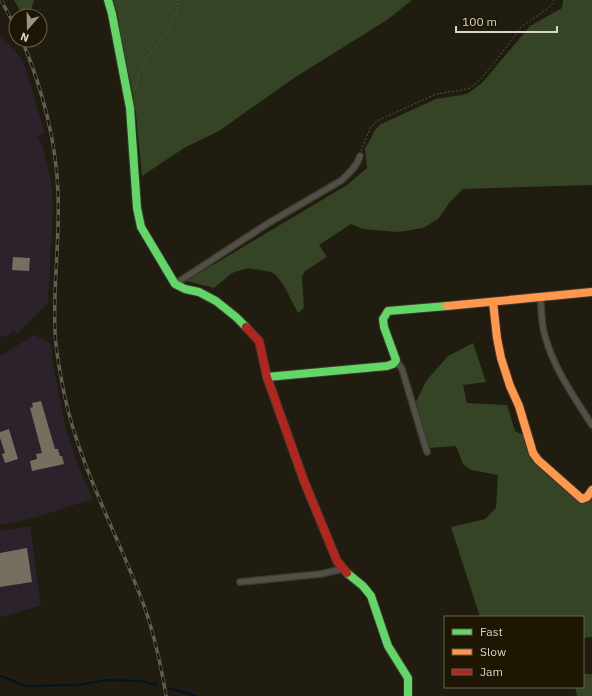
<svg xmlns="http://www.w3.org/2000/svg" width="592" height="696" font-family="'IBM Plex Sans',sans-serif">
  <rect width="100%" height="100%" fill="#201c0f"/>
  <!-- industrial -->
  <path fill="#2b222c" d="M 0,36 L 15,50 L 24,64 L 45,133 L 38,137 L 43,147 L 51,181 L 53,208 L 48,303 L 17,334 L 13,330 L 6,337 L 0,336 Z
    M 34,335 L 51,344 L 52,359 L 66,430 L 80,470 L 93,499 L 30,519 L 0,525 L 0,356 Z
    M 30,526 L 41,606 L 0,617 L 0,531 Z"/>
  <!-- green -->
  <path fill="#344425" d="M 14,0 L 34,0 L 29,16 L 23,16 Z
    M 113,0 L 412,0 L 387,20 L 294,78 L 219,131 L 184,148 L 142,176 L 136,115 L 130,80 L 122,47 L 118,16 Z
    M 563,0 L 592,0 L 592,185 L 463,189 L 450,202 L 438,219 L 423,228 L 398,232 L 363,229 L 351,224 L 319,245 L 327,257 L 305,271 L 302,277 L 304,308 L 298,313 L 284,286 L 276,275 L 271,272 L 248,268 L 232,273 L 214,288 L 186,281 L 347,185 L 367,168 L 365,149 L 375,130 L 381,124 L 436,99 L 467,94 L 482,83 L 530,26 L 562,8 Z
    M 473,343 L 486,382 L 463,385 L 467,403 L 507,405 L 515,431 L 523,435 L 535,460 L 580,501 L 592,500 L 592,637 L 584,638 L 583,642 L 583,617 L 480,617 L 451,527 L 485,519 L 496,508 L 498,475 L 471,470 L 463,464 L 456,446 L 429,448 L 416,402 L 426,381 L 448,356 Z
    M 583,674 L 592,674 L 592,696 L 577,696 L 575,687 L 583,687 Z"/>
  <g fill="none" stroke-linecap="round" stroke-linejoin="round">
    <!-- stream -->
    <path stroke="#031327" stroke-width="2" d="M 0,676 L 26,686 L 77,685 L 108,680 L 142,681 L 157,685
      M 169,688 L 196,696"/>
  </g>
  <!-- building -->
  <path fill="#746f5f" d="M 13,257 L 30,258 L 29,271 L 12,270 Z
    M 41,401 L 55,449 L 58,449 L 60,456 L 62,456 L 64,464 L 32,471 L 30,461 L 37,459 L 36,454 L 42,453 L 30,408 L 33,407 L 32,403 Z
    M 9,429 L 18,459 L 5,463 L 2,454 L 5,453 L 0,438 L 0,432 Z
    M 27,548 L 32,582 L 0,587 L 0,553 Z"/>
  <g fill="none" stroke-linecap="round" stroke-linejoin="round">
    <!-- street casing -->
    <g stroke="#3b3830" stroke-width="8">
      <path id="street" d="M 175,284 L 267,224 L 342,180 C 350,172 357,166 360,156
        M 540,297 C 542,309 541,324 545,336 C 554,369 574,397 592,425
        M 396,360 L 402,369 L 427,452
        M 240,582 L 321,574 L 342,569"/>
    </g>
    <!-- fast casing -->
    <g stroke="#3b3830" stroke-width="10">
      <path id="fast" d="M 108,0 L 112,14 L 130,108 L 137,208 L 141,227 L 175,284 L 185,289 L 199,292 L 216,301 L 236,317 L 246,327
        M 267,377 L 387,366 L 393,364 L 396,360 L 384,327 L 383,319 L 388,311 L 447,306
        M 347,573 L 363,586 L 371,596 L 388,646 L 408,678 L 408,696"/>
    </g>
    <!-- slow casing -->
    <g stroke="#3b3830" stroke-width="10">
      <path id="slow" d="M 493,302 L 497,338 L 501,358 L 510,386 L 519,406 L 533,453 L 538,460 L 582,499 L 587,497 L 592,490
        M 447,306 L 592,292"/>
    </g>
    <!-- jam casing -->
    <g stroke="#3b3830" stroke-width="10">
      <path id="jam" d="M 246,327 L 259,341 L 267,377 L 304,481 L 337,561 L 347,573"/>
    </g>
    <!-- path -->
    <path stroke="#56534a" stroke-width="1" stroke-dasharray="2 2" stroke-linecap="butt" d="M 135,89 L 140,70 L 147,57 L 166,35 L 177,11 L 178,0
      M 361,151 L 370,128 L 377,121 L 436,94 L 462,90 L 470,88 L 480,80 L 494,63 L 522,26 L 546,10 L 552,4 L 554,0"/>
    <!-- street -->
    <use href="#street" stroke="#514f46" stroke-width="5.5"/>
    <!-- fast -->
    <use href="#fast" stroke="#63d668" stroke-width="8"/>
    <!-- slow -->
    <use href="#slow" stroke="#ff974d" stroke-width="8"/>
    <!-- jam -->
    <use href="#jam" stroke="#b3261e" stroke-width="8"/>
    <!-- rail casing -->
    <g stroke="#605d54" stroke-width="3.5">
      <path id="rail" d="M 1,0 L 16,28
        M 22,40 C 42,88 56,140 58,192 C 60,239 53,285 55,332 C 56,352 60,373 64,393 C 79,466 117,533 143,603 C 154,633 161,665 166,696"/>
    </g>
    <!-- rail -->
    <use href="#rail" stroke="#1c1602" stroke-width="2" stroke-dasharray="6" stroke-linecap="butt"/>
  </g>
  <!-- legend -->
  <rect x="444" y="616" width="140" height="72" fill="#1c1602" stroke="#676250"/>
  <rect x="452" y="629" width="20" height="6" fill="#63d668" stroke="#676250"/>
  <text x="480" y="636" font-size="12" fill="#d8d4c6">Fast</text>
  <rect x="452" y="649" width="20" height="6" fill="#ff974d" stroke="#676250"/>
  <text x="480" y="656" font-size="12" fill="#d8d4c6">Slow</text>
  <rect x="452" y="669" width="20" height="6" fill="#b3261e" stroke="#676250"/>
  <text x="480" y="676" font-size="12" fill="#d8d4c6">Jam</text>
  <!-- north arrow -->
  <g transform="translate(28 28) rotate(200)"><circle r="19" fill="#1c1602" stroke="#676250"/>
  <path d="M0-3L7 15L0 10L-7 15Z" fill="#989486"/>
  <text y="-6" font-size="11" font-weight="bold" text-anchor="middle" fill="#d8d4c6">N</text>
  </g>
  <!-- scale -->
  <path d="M456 26v6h101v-6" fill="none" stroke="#d8d4c6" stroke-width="2"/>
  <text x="462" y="26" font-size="12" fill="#d8d4c6" stroke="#1c1602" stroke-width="3" paint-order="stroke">100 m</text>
</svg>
